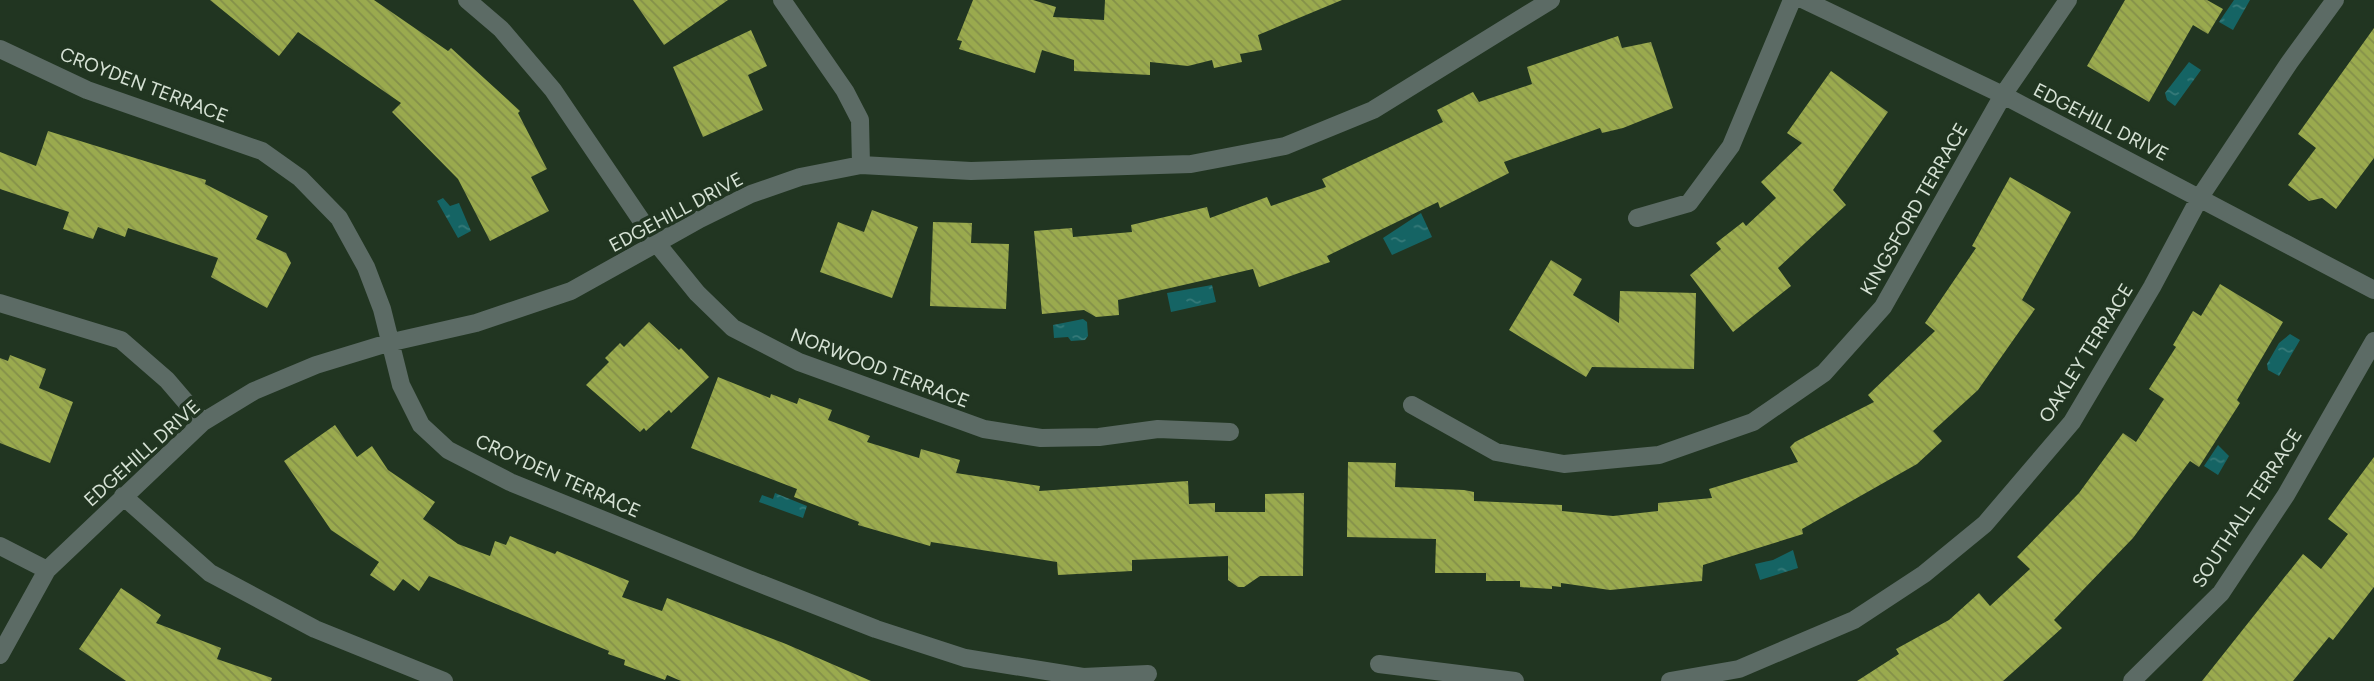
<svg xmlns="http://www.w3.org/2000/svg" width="2374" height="681" font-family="Figtree,sans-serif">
  <defs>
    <pattern id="water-ripples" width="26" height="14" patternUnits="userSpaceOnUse" patternTransform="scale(1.75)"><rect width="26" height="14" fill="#156464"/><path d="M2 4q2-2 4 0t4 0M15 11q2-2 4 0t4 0" fill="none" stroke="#367a79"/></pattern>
    <pattern id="building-back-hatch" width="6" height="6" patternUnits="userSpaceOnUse" patternTransform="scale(1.75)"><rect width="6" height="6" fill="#9aaa4e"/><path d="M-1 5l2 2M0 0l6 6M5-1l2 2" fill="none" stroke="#84904a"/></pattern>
  </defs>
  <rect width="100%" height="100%" fill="#213521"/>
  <!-- water -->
  <path fill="url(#water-ripples)" d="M 2234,0 L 2250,0 L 2233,30 L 2219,22 Z
    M 2189,62 L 2201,70 L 2175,106 L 2167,100 L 2165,93 Z
    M 443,198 L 450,206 L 459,203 L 471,231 L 458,238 L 437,201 Z
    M 1421,213 L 1432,237 L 1392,255 L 1383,238 Z
    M 1212,285 L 1216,302 L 1171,312 L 1167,293 Z
    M 1083,319 L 1087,322 L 1088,336 L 1085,340 L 1071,341 L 1068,337 L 1054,338 L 1053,325 Z
    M 2290,334 L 2300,340 L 2279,376 L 2268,370 L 2267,364 L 2279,343 Z
    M 2218,445 L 2229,456 L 2218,475 L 2204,466 Z
    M 775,493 L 807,506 L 803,518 L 759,502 L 762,495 L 773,499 Z
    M 1793,550 L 1798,568 L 1760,580 L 1755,564 L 1773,560 Z"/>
  <!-- building -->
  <path fill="url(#building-back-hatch)" d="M 210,0 L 374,0 L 448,51 L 451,48 L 520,111 L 518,113 L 547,169 L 531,177 L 549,211 L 490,241 L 458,179 L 392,112 L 401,103 L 298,32 L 279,56 Z
    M 633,0 L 728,0 L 664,45 Z
    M 973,0 L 1033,0 L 1056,7 L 1053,17 L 1104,20 L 1105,0 L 1342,0 L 1258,35 L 1262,50 L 1240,54 L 1242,62 L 1214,68 L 1212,60 L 1188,66 L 1150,62 L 1150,75 L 1074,71 L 1074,60 L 1042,50 L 1035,73 L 959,49 L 962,41 L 957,40 Z
    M 2125,0 L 2207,0 L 2223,9 L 2208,34 L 2193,25 L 2149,102 L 2087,66 Z
    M 2374,28 L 2374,158 L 2336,209 L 2322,198 L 2309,201 L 2288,185 L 2316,148 L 2298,134 Z
    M 751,30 L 767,66 L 748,75 L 763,110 L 703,137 L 673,67 Z
    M 1618,36 L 1622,48 L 1651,42 L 1673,108 L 1623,128 L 1602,133 L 1600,128 L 1504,162 L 1509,173 L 1440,208 L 1438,202 L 1327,256 L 1330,262 L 1259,287 L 1253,269 L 1118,300 L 1119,315 L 1096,317 L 1084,310 L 1042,314 L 1034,231 L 1072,228 L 1073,237 L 1132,232 L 1131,225 L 1207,207 L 1210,218 L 1267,197 L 1271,206 L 1326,187 L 1322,179 L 1443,122 L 1437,110 L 1473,92 L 1479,102 L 1532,84 L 1527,67 Z
    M 1831,71 L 1888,112 L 1833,190 L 1846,205 L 1778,268 L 1791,286 L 1733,332 L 1690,275 L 1721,249 L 1716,243 L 1743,222 L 1746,226 L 1776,198 L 1761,182 L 1802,143 L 1787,133 Z
    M 48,131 L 206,180 L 205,184 L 268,216 L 256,239 L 286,253 L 291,263 L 267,308 L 211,277 L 218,258 L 128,228 L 125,237 L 98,227 L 93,239 L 63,229 L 69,212 L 0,189 L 0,152 L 36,166 Z
    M 2010,177 L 2071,212 L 2022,300 L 2035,309 L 1978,390 L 1933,431 L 1942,441 L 1917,464 L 1802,529 L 1803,534 L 1703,565 L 1702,581 L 1610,590 L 1561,583 L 1561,587 L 1552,586 L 1552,589 L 1520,587 L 1520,581 L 1486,581 L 1486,573 L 1435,573 L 1436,539 L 1347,537 L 1348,462 L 1396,463 L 1395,487 L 1464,490 L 1474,492 L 1474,501 L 1562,505 L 1562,511 L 1613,516 L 1658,511 L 1658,503 L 1712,498 L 1709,489 L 1798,462 L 1790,447 L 1795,442 L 1874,402 L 1868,395 L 1935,331 L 1925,323 L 1976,248 L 1972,246 Z
    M 872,210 L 918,227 L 892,298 L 820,272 L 838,222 L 864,232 Z
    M 933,222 L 972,223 L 971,243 L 1009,244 L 1006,309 L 930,306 Z
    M 1551,260 L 1582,279 L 1573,295 L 1619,323 L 1620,291 L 1696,293 L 1694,369 L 1592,367 L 1586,377 L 1509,330 Z
    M 2220,284 L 2283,322 L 2237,400 L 2240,403 L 2199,467 L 2190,461 L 2133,538 L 2054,620 L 2062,628 L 2003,681 L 1857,681 L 1899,654 L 1896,649 L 1949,620 L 1979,593 L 1990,606 L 2030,569 L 2017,557 L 2079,493 L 2123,433 L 2136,442 L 2164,399 L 2149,389 L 2176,347 L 2173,345 L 2193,311 L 2201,316 Z
    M 649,322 L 679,350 L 681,348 L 709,377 L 671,413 L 669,410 L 646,431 L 644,428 L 640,432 L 586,385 L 609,362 L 605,358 L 620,343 L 624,347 Z
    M 10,355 L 46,369 L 39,388 L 73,402 L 50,463 L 0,443 L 0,358 L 8,361 Z
    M 718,377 L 770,398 L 771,394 L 797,404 L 799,398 L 832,410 L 828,420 L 870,436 L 867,442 L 919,458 L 921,449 L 960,460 L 956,473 L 1040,486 L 1039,491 L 1188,481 L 1189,504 L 1215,503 L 1215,512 L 1265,512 L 1265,494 L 1304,493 L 1303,576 L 1260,576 L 1244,587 L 1238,587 L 1228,580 L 1228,556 L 1132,560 L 1132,571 L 1058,575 L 1057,562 L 931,542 L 930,546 L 858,525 L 859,522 L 794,497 L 797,489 L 691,448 Z
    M 335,425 L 357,457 L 372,446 L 388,470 L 435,502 L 423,519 L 458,544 L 490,556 L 495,541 L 506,545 L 510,536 L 555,554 L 557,551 L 629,581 L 622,597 L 662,611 L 667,598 L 786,644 L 871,681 L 681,681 L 667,675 L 665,680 L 624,665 L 625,660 L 608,654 L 609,651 L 429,576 L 419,591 L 403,579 L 394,591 L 370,575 L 379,562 L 331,530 L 284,461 Z
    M 2374,457 L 2374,587 L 2333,640 L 2329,637 L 2293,681 L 2202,681 L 2303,554 L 2321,569 L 2348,534 L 2328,519 Z
    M 121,588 L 161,615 L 156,623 L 221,648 L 217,659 L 272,678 L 271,681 L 126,681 L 79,649 Z"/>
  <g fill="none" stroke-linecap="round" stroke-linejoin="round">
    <!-- minor -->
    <path stroke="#5c6b65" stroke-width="18" d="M 467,0 L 501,29 L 553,90 L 658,245 L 697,293 L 733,328 L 799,362 L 984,429 L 1041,438 L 1099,437 L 1158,429 L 1230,432
      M 782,0 L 845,91 L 860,120 L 861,165
      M 1804,0 L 2003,95 L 2374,290
      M 0,49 L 87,90 L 262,151 L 300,178 L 339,218 L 366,267 L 382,309 L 401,385 L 421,425 L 448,450 L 510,482 L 746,578 L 876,629 L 965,658 L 1083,677 L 1148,674
      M 1637,218 L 1689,203 L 1731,146 L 1792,0
      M 0,303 L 121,340 L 167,380 L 203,422
      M 1412,405 L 1496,452 L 1564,464 L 1659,455 L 1753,422 L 1824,373 L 1883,307 L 2003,95 L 2068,0
      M 123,496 L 210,573 L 315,629 L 444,681
      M 0,546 L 47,570
      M 0,655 L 47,570 L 203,422 L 254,391 L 316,365 L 388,343 L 476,323 L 571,291 L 700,219 L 751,194 L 800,177 L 861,165 L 971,171 L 1191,164 L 1285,146 L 1373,110 L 1551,0
      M 1379,664 L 1515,681
      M 1670,681 L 1739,669 L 1854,620 L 1924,574 L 1985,524 L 2072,422 L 2152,287 L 2200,197 L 2289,63 L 2335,0
      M 2132,681 L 2221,593 L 2286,495 L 2374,341"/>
  </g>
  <g text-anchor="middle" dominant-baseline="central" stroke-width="7" stroke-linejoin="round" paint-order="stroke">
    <!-- street labels -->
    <g font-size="19" fill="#d6e2d5" stroke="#213521">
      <text transform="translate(144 85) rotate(21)">CROYDEN TERRACE</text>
      <text transform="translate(2101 122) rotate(27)">EDGEHILL DRIVE</text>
      <text transform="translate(1914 209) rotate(-60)">KINGSFORD TERRACE</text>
      <text transform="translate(676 212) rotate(-28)">EDGEHILL DRIVE</text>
      <text transform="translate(2086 353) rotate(-58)">OAKLEY TERRACE</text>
      <text transform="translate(880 368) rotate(21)">NORWOOD TERRACE</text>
      <text transform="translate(142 453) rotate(-42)">EDGEHILL DRIVE</text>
      <text transform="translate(558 476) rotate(24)">CROYDEN TERRACE</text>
      <text transform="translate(2247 508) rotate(-57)">SOUTHALL TERRACE</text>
    </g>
  </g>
</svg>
